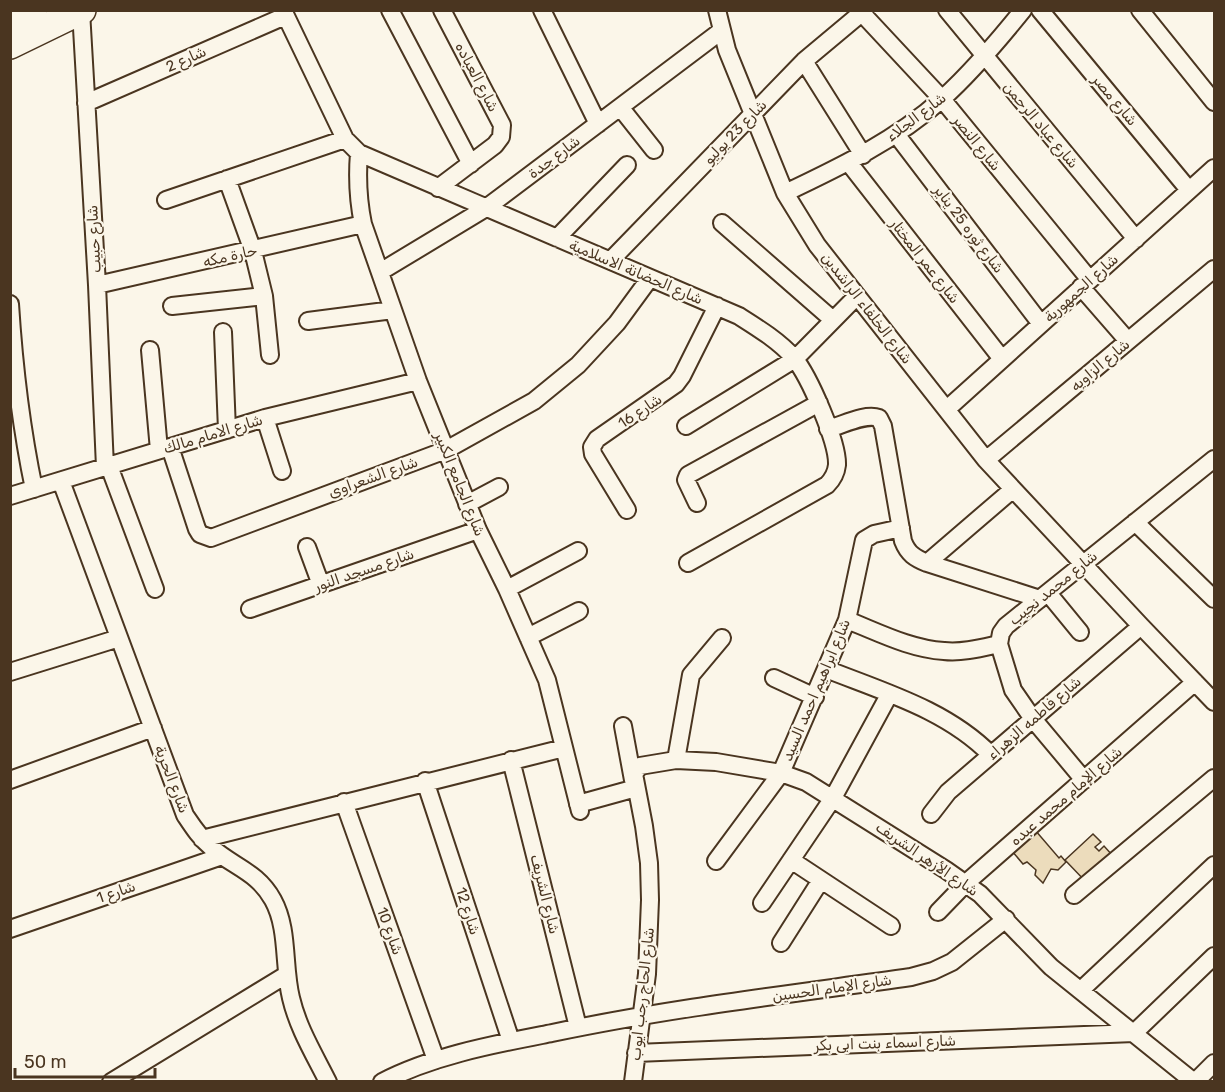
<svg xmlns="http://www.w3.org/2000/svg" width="1225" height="1092" font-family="Rubik,Vazirmatn,sans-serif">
  <rect width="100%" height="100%" fill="#fbf6e9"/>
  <!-- building -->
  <path fill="#ecdcbc" stroke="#4a3520" stroke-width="1.5" d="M 1035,830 L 1059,858 L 1061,856 L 1066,862 L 1058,870 L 1051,869 L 1043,883 L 1035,875 L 1036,870 L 1027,862 L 1023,864 L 1012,851 Z
    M 1093,834 L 1101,842 L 1095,847 L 1099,851 L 1104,846 L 1113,856 L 1087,883 L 1065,860 Z"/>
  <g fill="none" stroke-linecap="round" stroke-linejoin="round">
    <!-- street casing -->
    <g stroke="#4a3520" stroke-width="20">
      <path id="street" d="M 283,10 L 345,139 L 359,153 L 739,316 C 758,328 779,341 794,358 C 809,376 838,442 837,465 C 836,474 833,479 827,485 L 688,563
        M 390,10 L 471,164
        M 542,10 L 598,124
        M 717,10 L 727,50 L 785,193 L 817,245 L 986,460 L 1141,626 L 1214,702
        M 859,10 L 942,99 L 1090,280
        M 947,10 L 1136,239
        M 1040,10 L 1189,190
        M 1140,10 L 1214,102
        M 81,11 L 97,285 L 105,467
        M 804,61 L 863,155
        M 86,103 L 285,16
        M 620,107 L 654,150
        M 896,134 L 1041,324
        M 359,153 C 357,178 358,200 363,224 L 418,381 L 478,530 L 507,589 L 547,680 L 580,811
        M 849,163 L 1002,359
        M 227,179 L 253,251 L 264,296 L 270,355
        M 438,188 L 495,145 L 501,137 L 502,125 L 442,10
        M 785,193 C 840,167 896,140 942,99 C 972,72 998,41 1023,10
        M 166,200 L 345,139
        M 722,223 L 833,320
        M 557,238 L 627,165
        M 611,260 L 804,61 L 865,10
        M 380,272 L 486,208 L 721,31
        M 97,285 L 363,224
        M 1081,287 L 1128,341
        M 10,304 C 14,367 21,427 34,489
        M 172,306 L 264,296
        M 308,321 L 393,310
        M 223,332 L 227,430
        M 150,350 L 159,450
        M 947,409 L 1214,168
        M 265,418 L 282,471
        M 686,426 L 795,359 L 857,296
        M 828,429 C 843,425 865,413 879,418 L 883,426 L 903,541 C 908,554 915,558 927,563 L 1040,599
        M 170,447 L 197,529 L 200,534 L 211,538 L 446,450 L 534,401 L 578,365 L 617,323 L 650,278
        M 986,460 L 1214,269
        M 109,466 L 155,589
        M 61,481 L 185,815 C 193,827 200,838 211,847 C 233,867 257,871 273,900 C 289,929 283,966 291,998 C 298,1028 314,1054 328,1082
        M 10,496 L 265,418 L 418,381
        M 697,503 L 686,480 L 688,475 L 819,403
        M 467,504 L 499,487
        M 627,510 L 593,454 L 592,447 L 597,439 L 676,384 L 682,376 L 717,306
        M 1135,522 L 1214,599
        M 307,547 L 321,585
        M 927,563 L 1012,490
        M 507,589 L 578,551
        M 1048,593 L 1080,632
        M 250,609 L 478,530
        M 847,620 C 878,632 910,649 944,651 C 962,653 981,648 999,644
        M 528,637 L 579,611
        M 826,669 C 884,692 947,710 991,755
        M 10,672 L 119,638
        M 774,678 L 815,697
        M 623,726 L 633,780
        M 511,760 L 578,1027
        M 676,760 L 691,675 L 722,638
        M 10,780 L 153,728
        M 1084,780 L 1033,719 L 1013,690 L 999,644 L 1001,633 L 1006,626 L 1214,459
        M 425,781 L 511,1041
        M 344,802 L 436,1060
        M 578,804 L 636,788
        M 931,814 L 948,792 L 1141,626
        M 202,839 L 564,748
        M 791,860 L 891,926
        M 716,861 L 781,773 L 847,620 L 864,540 L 874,534 L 901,528
        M 1074,895 L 1214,778
        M 762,903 L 833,798 L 889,695
        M 938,912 L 966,883 L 1195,682
        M 10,929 L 222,856
        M 781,943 L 821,880
        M 1081,990 L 1214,865
        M 636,1053 L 1134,1033 L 1214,956
        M 111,1082 L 286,975
        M 382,1082 C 434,1055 496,1044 552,1033 C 671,1008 791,994 911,977 L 933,971 L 952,962 L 1006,919
        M 633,1082 L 647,974 L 650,900 L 649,863 L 644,826 L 634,774 L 640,766 L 676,760 L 716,762 L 781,773 L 806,782 L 946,870 L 980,894 L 1051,967 L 1194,1082
        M 1195,1082 L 1214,1063"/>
    </g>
    <!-- primary casing -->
    <g stroke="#4a3520" stroke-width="30">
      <path id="primary" d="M 10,21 L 33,10
        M 10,45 L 82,10"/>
    </g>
    <!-- street -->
    <use href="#street" stroke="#fbf6e9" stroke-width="16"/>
    <!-- primary -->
    <use href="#primary" stroke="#fbf6e9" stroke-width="27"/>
  </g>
  <g text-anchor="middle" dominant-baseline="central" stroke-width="4.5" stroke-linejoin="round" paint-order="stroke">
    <!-- street labels -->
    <g font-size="15" fill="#4a3520" stroke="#fbf6e9">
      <text transform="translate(186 59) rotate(-24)">شارع 2</text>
      <text transform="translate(477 77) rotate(62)">شارع العباده</text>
      <text transform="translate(1115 100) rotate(50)">شارع مصر</text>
      <text transform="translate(916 117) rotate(-37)">شارع الجلاء</text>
      <text transform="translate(1041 125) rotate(50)">شارع عباد الرحمن</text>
      <text transform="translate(735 132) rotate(-46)">شارع 23 يوليو</text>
      <text transform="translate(977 143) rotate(51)">شارع النصر</text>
      <text transform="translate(554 157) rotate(-37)">شارع جدة</text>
      <text transform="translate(969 229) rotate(53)">شارع ثوره 25 يناير</text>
      <text transform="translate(94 239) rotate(-93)">شارع حبيب</text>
      <text transform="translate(230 256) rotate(-13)">حارة مكه</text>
      <text transform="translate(925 261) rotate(52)">شارع عمر المختار</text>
      <text transform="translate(636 272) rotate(23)">شارع الحضانة الاسلامية</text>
      <text transform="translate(1081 288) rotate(-42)">شارع الجمهورية</text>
      <text transform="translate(867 308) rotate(52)">شارع الخلفاء الراشدين</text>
      <text transform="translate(1100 365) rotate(-40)">شارع الزاويه</text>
      <text transform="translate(640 411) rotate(-34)">شارع 16</text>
      <text transform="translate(213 434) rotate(-17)">شارع الامام مالك</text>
      <text transform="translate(373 477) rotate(-20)">شارع الشعراوى</text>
      <text transform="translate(460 484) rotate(68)">شارع الجامع الكبير</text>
      <text transform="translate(364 570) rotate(-19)">شارع مسجد النور</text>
      <text transform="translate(1053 588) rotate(-39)">شارع محمد نجيب</text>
      <text transform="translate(816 690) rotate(-67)">شارع ابراهيم احمد السيد</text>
      <text transform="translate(1034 718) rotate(-41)">شارع فاطمه الزهراء</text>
      <text transform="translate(172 779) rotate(69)">شارع الحرية</text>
      <text transform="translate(1066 796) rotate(-41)">شارع الإمام محمد عبده</text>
      <text transform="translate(927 859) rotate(34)">شارع الأزهر الشريف</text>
      <text transform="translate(116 892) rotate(-19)">شارع 1</text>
      <text transform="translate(545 894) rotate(76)">شارع الشريف</text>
      <text transform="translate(468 911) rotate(72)">شارع 12</text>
      <text transform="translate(390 931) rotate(70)">شارع 10</text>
      <text transform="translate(832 988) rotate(-8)">شارع الإمام الحسين</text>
      <text transform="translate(642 994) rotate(-84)">شارع الحاج رجب ايوب</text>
      <text transform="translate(885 1043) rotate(-2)">شارع اسماء بنت ابى بكر</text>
    </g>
  </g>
  <!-- border -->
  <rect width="1225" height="1092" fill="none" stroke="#4a3520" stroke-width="24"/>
  <!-- scale -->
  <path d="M15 1068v9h140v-9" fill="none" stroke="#4a3520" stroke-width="3"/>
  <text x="24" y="1068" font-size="18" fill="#4a3520" stroke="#fbf6e9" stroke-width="4.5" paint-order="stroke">50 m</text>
</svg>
